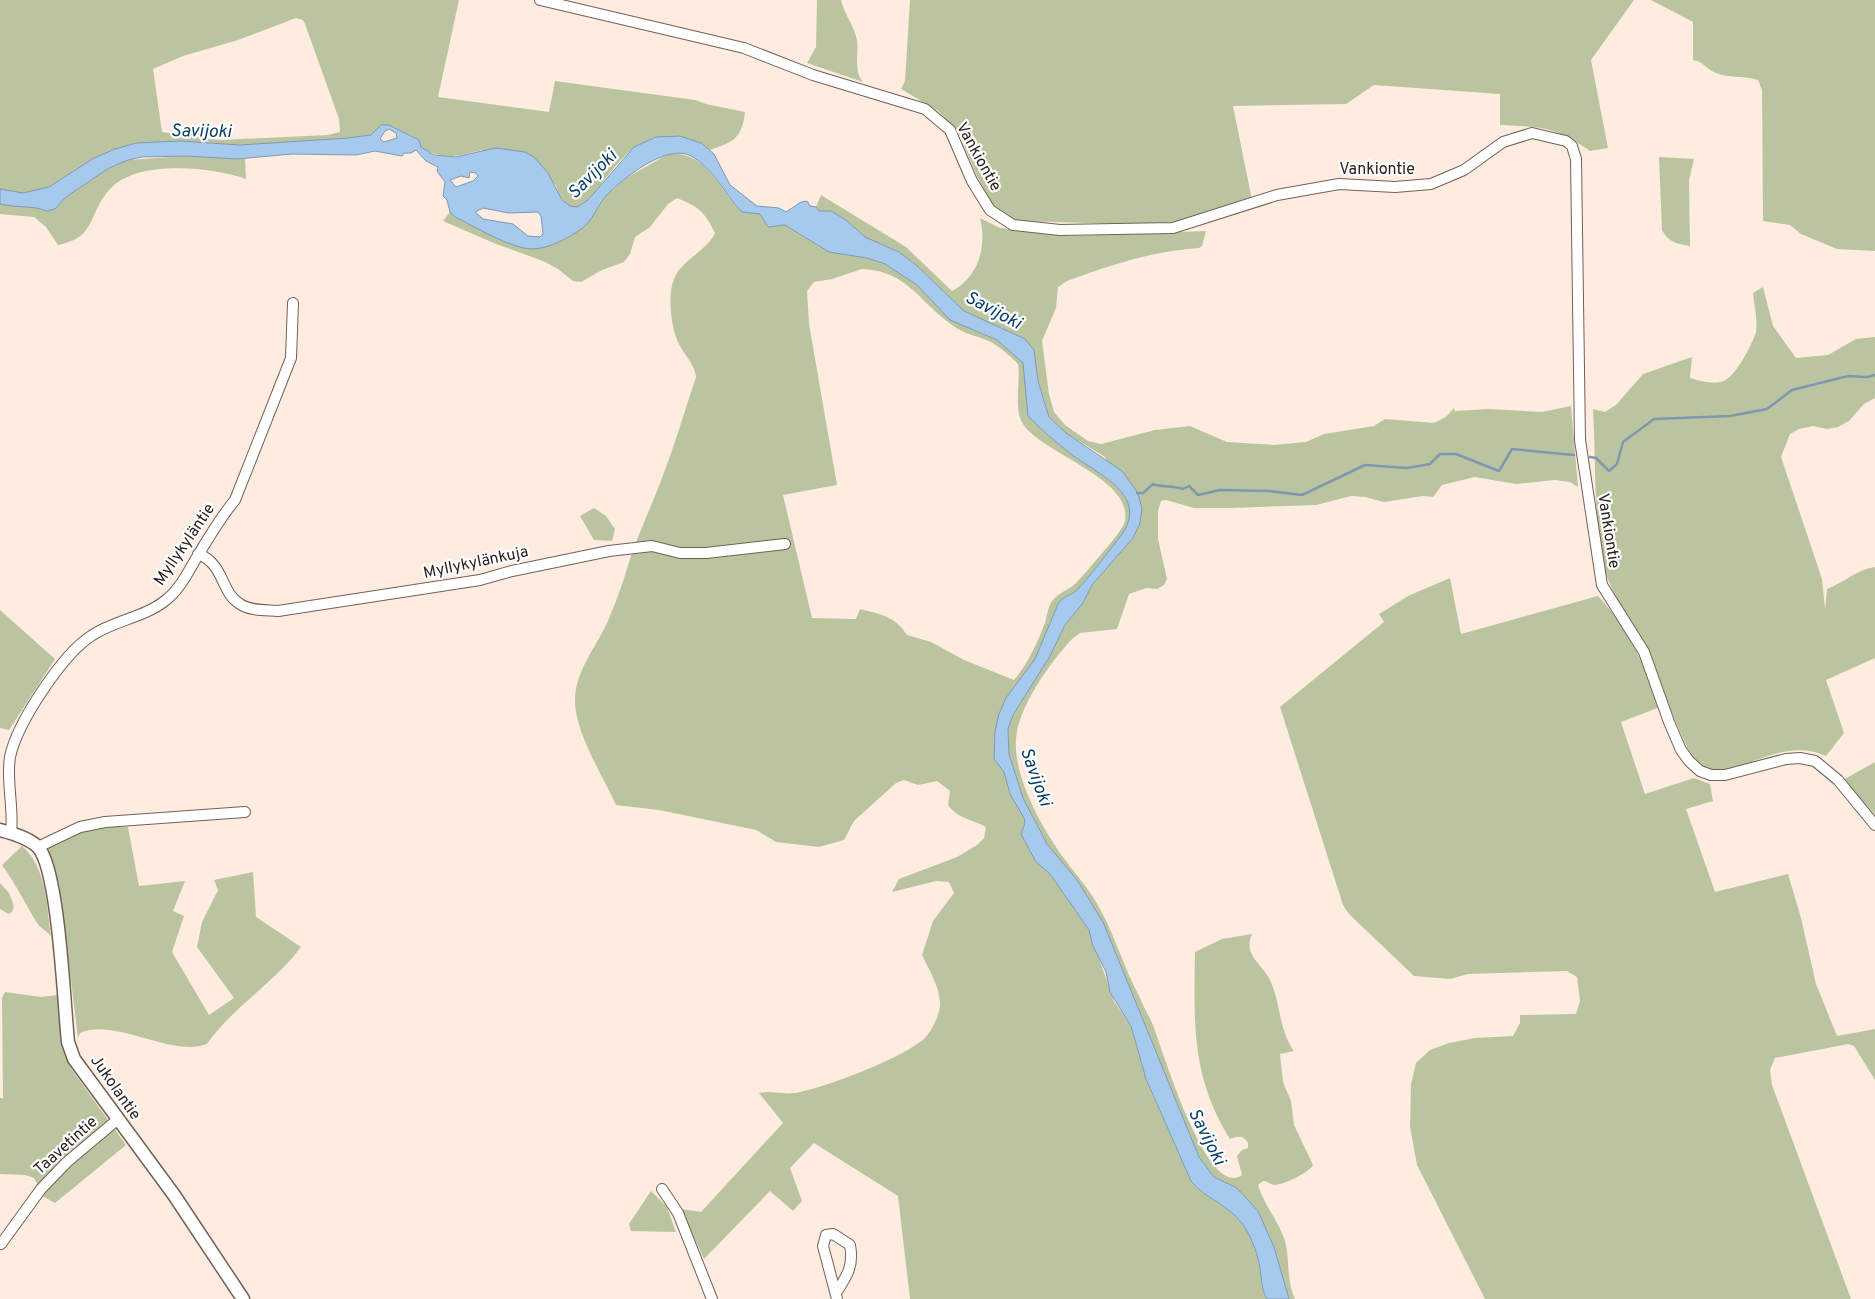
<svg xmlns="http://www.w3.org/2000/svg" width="1875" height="1299" font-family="Overpass,sans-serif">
  <rect width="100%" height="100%" fill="#feece1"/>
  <!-- green -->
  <path fill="#bac5a0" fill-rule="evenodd" d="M 0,0 L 459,0 L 438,97 L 549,112 L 555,81 L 695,100 L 706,104 L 745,112 C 742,139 733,142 710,150 C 696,140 687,138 670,137 C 634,137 619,162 598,188 C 593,193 589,201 582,205 C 569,213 558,196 556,185 L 482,150 C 457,156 444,161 420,147 L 419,140 L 389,125 L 381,125 L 371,135 L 348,138 L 240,145 L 180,141 L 136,143 L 94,158 L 49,187 L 23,193 L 0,189 ZM 296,18 L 303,20 L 305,24 L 339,119 L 340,132 L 328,135 L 220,140 L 162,132 L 153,69 L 183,56 L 238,40 Z
    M 817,0 L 841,0 C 844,14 854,25 857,40 C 859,54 853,70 863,82 L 807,63 L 816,47 Z
    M 910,0 L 1634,0 L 1591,60 L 1608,148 L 1590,151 C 1555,126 1542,127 1500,125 L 1500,94 L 1374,85 L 1346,104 L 1233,106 L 1252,200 L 1176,222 L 1124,224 L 1016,221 L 994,207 L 978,178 L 958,132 L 938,111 L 901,89 L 905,81 Z
    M 1651,0 L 1875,0 L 1875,251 L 1837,249 L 1801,234 L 1790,225 L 1763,221 L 1762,90 L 1758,80 C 1744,75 1731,79 1716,73 C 1707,70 1703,61 1693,60 L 1693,22 Z
    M 670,153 C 711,155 716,187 742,212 L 760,214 L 768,227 L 785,225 L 829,252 L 867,258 L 885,264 L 917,285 L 950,320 L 997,340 L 1023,362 L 1028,416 C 1041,429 1056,442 1071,454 C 1097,474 1153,496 1119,538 C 1108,552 1088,579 1076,591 C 1070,596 1063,596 1058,604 L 1035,659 L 1006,698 L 995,731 L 998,763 L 1004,772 L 1010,794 L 1024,818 L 1025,823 L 1021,834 L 1036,862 L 1050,874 L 1089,930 L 1114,1001 L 1131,1026 L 1146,1080 L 1191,1181 C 1205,1199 1229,1204 1244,1226 C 1252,1239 1258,1254 1260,1269 C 1262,1280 1261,1289 1267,1299 L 910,1299 L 898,1196 L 814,1143 L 790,1168 L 802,1201 L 793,1211 L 770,1191 L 704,1259 L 681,1209 L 701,1212 L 783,1123 L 759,1093 C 772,1090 786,1096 800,1092 C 829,1086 903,1058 925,1038 C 932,1030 940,1015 940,1004 C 940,987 929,970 922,955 L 933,921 L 954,893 L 949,882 L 936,881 L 892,892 L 899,879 L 957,857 L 977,845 L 984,838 L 986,827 C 972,819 958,819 948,805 L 950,791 L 937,781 L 918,785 L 904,780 L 896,783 L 854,821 L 844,840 L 819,847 L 776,842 L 756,830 L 659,810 L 616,805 C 603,776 574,731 575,699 C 576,668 599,644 610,616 C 618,597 624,579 630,559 C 639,532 652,505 662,478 C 675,444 685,410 696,377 C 695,365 686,357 680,346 C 671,330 667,296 674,279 C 682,259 707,251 715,233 C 704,211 699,207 677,198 L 668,204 L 650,227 L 635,237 L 630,254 L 624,262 L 602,270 L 581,282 L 573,281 L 558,269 L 543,261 L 496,244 L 443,221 L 450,212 L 455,217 L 517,246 L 590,220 L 606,196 L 626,178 ZM 862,269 C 908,271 919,302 952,325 C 963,334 978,336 991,342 C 1001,348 1010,356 1018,364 C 1021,382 1013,408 1023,424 C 1042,454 1138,480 1124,524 C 1122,531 1083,576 1076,583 C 1069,590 1059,592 1052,601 C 1048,607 1047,616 1045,623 C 1037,643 1029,662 1014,680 L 964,660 L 931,642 L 907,635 C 895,616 880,614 860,609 L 856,619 L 812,618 L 783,495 L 837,485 L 809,324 L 807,291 L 814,282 L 832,279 Z
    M 187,156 L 245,159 L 246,179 C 212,167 137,159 110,189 C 87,214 98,237 58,245 L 46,227 L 34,217 L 0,214 L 0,204 C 16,208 32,205 46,211 L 55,209 L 66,197 L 109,168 L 128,160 Z
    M 1659,157 L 1694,159 L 1689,180 L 1690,246 C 1677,244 1668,242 1662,230 Z
    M 821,195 L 906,247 L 952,291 C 979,277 987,246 980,218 L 1000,228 L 1072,236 L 1206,231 L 1202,246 L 1199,248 C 1152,251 1111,265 1067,281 L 1058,287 L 1056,308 L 1042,341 L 1049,394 L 1054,412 L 1065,425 L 1088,441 L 1101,444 L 1155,430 L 1190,426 L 1227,442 L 1274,445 L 1306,442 L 1324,434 L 1374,426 L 1385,419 L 1434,423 L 1446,417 L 1454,408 L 1455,411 L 1489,409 L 1542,412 L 1571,406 L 1578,487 L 1570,482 L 1555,480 L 1516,484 L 1475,477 L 1442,485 L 1433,497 L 1423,496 L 1384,502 L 1365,497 L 1351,496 L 1316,505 L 1231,508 L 1194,508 L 1166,500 L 1161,501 L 1158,511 L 1158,539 L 1167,579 L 1164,585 L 1157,589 L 1146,588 L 1129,594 L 1117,629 L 1080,633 L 1073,638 C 1051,661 1018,707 1016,739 C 1013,776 1042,828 1063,857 C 1073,871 1084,883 1093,897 C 1113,928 1122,964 1139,996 C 1143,1006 1148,1014 1152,1023 C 1162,1046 1206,1201 1242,1175 L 1237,1156 L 1242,1150 L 1248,1148 L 1248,1143 C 1243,1135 1239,1136 1230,1139 C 1191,1076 1194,1024 1195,952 L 1222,939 L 1252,934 C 1243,954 1260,962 1269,978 C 1281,1001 1278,1029 1294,1051 L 1280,1054 L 1283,1082 L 1291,1101 L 1294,1125 L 1313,1165 C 1309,1173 1283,1185 1274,1185 C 1270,1184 1267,1181 1263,1181 L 1258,1185 C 1264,1205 1277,1219 1284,1238 C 1291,1258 1285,1277 1295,1299 L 1289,1299 L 1274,1247 L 1258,1211 L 1237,1188 L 1214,1177 L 1199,1157 L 1103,922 L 1077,880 L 1047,844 L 1023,798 L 1009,754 L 1008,729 L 1013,715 L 1050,656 L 1065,625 L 1083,603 L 1092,585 L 1133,538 L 1140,523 L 1105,457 L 1066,433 L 1049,417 L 1038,380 L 1034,350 L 1025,339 L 964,311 L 915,264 L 899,252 L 865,237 L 846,220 L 819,211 L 816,207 Z
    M 1763,287 L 1773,326 L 1796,358 L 1828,355 L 1856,339 L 1875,337 L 1875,398 L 1864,404 L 1849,421 L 1838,427 L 1827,429 L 1813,426 L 1799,429 L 1790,434 L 1781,457 L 1822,579 L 1825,609 L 1827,589 C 1843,583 1858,569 1875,567 L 1875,658 L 1826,680 L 1844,733 L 1826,756 C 1779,734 1735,782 1705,769 C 1691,762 1685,742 1679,729 C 1669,708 1663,686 1654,665 C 1639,630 1610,599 1603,561 C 1593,511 1596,460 1593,409 L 1605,412 L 1616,405 L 1643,374 L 1692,357 L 1690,378 C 1700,381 1711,384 1721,382 C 1734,380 1752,345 1756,332 C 1758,321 1754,305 1753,293 Z
    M 594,508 L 606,516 L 615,529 L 612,541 L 594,540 L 580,516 Z
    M 1450,578 L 1461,634 L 1598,596 C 1628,628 1645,666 1660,707 L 1621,722 L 1645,794 L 1694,778 L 1710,784 L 1713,801 L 1686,809 L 1715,892 L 1788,874 L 1801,918 L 1816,984 L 1837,1036 L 1875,1029 L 1875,1080 L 1854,1046 L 1848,1044 L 1775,1058 L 1770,1070 L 1772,1085 L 1851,1299 L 1485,1299 L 1417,1165 L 1410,1127 L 1411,1084 L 1416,1063 L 1430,1050 L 1449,1043 L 1475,1038 L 1513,1036 L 1520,1023 L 1520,1015 L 1576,1014 L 1580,1001 L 1577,977 L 1567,971 L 1468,974 L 1450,979 L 1414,976 L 1349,914 L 1343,905 L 1280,707 L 1384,622 L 1379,614 L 1408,596 Z
    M 0,610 L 55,659 L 9,730 L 0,728 Z
    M 1875,762 L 1875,814 L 1843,780 Z
    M 105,826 L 128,827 L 139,886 L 185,881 L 173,911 L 184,916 L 172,952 L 209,1015 L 234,998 L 197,947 L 202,922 L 218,890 L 214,880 L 253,872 L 256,917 L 301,947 C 274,983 233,1007 207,1044 C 173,1058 113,1017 80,1033 L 78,1038 L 59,883 L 45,847 L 81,831 Z
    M 22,846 C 47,868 46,904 51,936 C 47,931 40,928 37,923 C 25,904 16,884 2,865 Z
    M 0,883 L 9,893 L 14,906 L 12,912 L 8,914 L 0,909 Z
    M 5,992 L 41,997 L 57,995 L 62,1044 L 70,1067 L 126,1145 L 55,1203 L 33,1191 L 37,1184 L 34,1178 L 25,1175 L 0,1174 L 0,1098 L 3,1098 L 2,998 Z
    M 651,1191 L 667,1207 L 676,1232 L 631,1231 L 629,1224 Z"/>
  <!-- water -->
  <path fill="#a6c9ee" stroke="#8097af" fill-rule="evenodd" d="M 381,125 L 389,125 L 419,140 L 421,147 L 434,155 L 455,157 L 496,148 L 525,152 L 534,157 L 548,173 L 562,200 L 570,206 L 577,207 L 588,200 L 634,147 L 656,137 L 680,136 L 701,143 L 714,154 L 730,185 L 757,206 L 779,208 L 786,212 L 801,202 L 807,201 L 810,206 L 816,207 L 819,211 L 831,211 L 846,220 L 865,237 L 899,252 L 915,264 L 964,311 L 1025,339 L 1034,350 L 1038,381 L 1049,417 L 1066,433 L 1122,471 L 1138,493 L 1142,509 L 1140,523 L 1133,538 L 1092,585 L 1083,603 L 1065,625 L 1050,656 L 1013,715 L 1008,729 L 1009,754 L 1023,798 L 1047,844 L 1077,880 L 1103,922 L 1199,1157 L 1214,1177 L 1237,1188 L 1258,1211 L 1274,1247 L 1289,1299 L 1267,1299 C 1261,1289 1262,1280 1260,1269 C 1258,1254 1252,1239 1244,1226 C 1229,1204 1205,1199 1191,1181 L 1146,1079 L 1131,1026 L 1110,992 L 1106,972 L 1093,946 L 1089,930 L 1050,874 L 1036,862 L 1021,834 L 1025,823 L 1024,818 L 1010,794 L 1004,772 L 994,759 L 995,731 L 999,714 L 1006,698 L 1035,659 L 1058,604 C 1063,596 1070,596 1076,591 C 1088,579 1108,552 1119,538 C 1153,496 1097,474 1071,454 C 1055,442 1041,429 1028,416 L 1023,363 L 997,340 L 950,320 L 917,285 L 885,264 L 867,258 L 829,252 L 785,225 L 768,227 L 760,214 L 742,212 C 724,194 715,169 691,156 C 667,143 623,178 606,196 C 597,206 593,221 581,229 C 569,238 548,249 532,249 C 509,248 476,227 455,217 L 450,212 L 447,200 L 443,196 L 445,182 L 437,171 L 438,167 L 426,161 L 416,150 L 411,153 L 404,153 L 402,156 L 375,151 L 356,155 L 292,154 L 237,159 L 187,156 L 142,157 L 128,160 L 109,168 L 66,197 L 55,209 L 47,211 C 32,205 16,208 0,204 L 0,189 L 23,193 L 49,187 L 94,158 L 115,149 L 136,143 L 180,141 L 240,145 L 348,138 L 371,135 ZM 389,129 L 396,133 L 397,138 L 384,142 L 380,139 L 385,131 ZM 470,172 L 476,173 L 478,176 L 473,181 L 456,187 L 450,180 L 461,176 L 469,178 ZM 483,208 L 509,213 L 538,212 L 541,216 L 543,234 L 540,237 L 528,236 L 513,224 L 483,219 L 475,212 Z"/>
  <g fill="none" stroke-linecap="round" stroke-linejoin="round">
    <!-- stream -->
    <path stroke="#8097af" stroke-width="2.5" d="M 1590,457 L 1596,458 L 1609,471 L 1617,464 L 1623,442 L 1654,419 L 1730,416 L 1767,409 L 1792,390 L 1848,376 L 1867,377 L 1875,375
      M 1137,493 L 1143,493 L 1153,484 C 1163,488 1172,485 1183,489 L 1189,486 L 1198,495 L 1220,490 L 1269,491 L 1302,495 L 1365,465 L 1407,468 L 1430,464 L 1440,454 L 1456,454 L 1499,471 L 1512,449 L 1574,455"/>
    <!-- minor casing -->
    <g stroke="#746055" stroke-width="12">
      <path id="minor" d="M 540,0 L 744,48 L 813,75 L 925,109 L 950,130 L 972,181 L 990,210 L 1013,225 L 1060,230 L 1173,228 L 1277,195 L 1339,184 L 1395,187 L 1431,184 L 1464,170 L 1503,142 L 1532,133 L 1566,141 L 1572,146 L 1576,159 L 1580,440 L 1602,585 L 1644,652 L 1669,722 L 1681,750 L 1689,761 L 1700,771 L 1711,775 L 1725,775 L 1786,759 L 1800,758 L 1815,761 L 1838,780 L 1875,825
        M 198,554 C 225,564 220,592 240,604 C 250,611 266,610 278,611 L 480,580 L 512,571 L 609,551 L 652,546 L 680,553 L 706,553 L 785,544
        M 11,833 C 14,807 6,782 10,757 C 17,723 62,655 91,636 C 114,620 144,618 166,600 C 180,589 188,572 197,557 C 209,537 220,518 235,500 L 291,358 L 293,303
        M 38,847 L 80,827 L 105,822 L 245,812
        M 662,1189 L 678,1213 L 712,1299
        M 1,1244 L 41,1189 L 67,1162 L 117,1120
        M 836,1293 C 847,1276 854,1266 850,1245 L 833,1234 L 826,1235 L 823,1246 L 837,1299"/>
    </g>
    <!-- tertiary casing -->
    <g stroke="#746055" stroke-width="15">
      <path id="tertiary" d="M 0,830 C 12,833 29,838 38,847 C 59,870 64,1006 68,1042 L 74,1059 L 174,1195 L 243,1299"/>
    </g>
    <!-- minor -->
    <use href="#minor" stroke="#fff" stroke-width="10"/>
    <!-- tertiary -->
    <use href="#tertiary" stroke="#fff" stroke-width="12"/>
  </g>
  <g text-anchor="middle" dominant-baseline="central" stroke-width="4.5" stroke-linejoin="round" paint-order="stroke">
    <!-- street labels -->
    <g font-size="16" fill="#29211c" stroke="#fdfdfd">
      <text transform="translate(978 157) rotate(61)">Vankiontie</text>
      <text x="1377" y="170">Vankiontie</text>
      <text transform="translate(1608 531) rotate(81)">Vankiontie</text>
      <text transform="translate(185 545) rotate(-56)">Myllykyläntie</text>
      <text transform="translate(476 563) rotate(-12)">Myllykylänkuja</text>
      <text transform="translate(115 1088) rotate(55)">Jukolantie</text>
      <text transform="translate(66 1146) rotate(-42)">Taavetintie</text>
    </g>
    <!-- water labels -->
    <g font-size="18" font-style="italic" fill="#083d6a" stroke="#fdfdfd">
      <text transform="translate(201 132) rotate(1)">Savijoki</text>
      <text transform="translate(593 175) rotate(-45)">Savijoki</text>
      <text transform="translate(993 311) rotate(28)">Savijoki</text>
      <text transform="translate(1035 777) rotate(70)">Savijoki</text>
      <text transform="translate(1206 1137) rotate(63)">Savijoki</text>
    </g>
  </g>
</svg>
